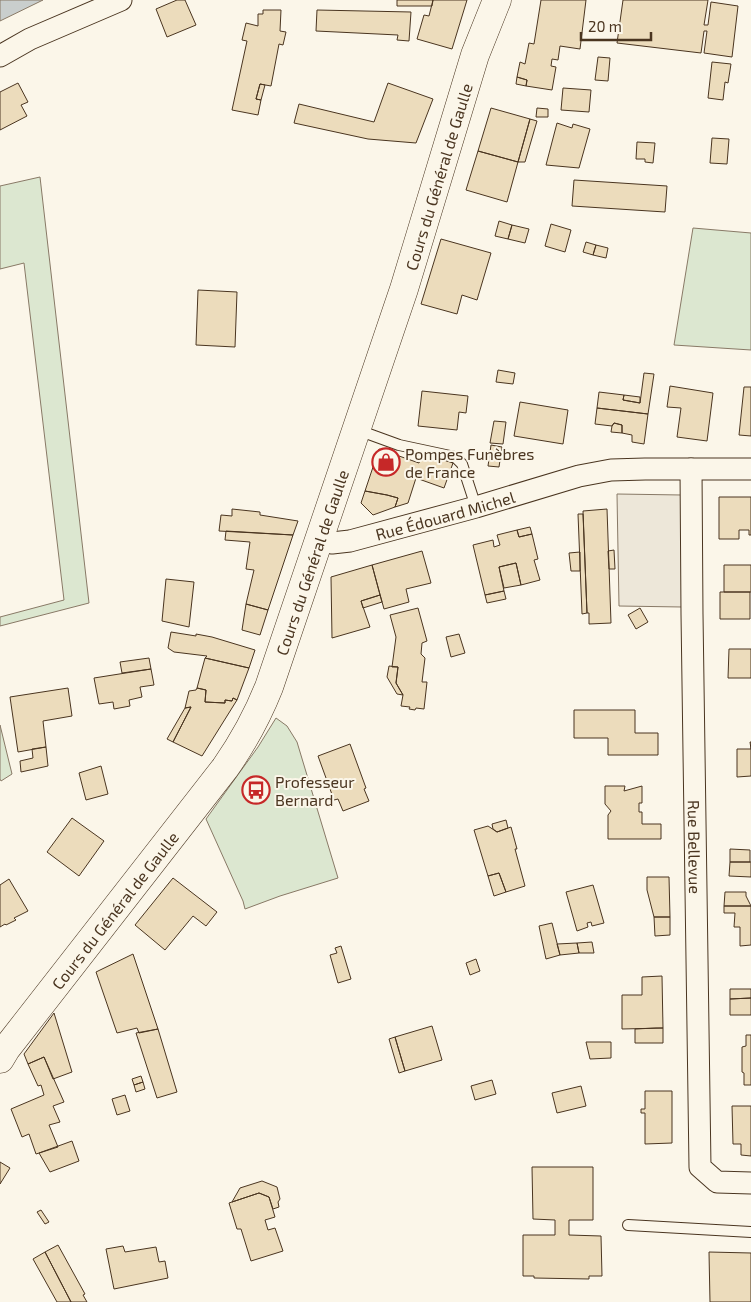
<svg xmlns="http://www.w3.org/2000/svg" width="751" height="1302" font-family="'Exo 2',sans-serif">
  <rect width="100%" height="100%" fill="#fbf6e9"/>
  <!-- green -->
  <path fill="#dce7d0" stroke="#887966" d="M 40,177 L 89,603 L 0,626 L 0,617 L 64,600 L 24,263 L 0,269 L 0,186 Z
    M 693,228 L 751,233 L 751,350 L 674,345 Z
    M 276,718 L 287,726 L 297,742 L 338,878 L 280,896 L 245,909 L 243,901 L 206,819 L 258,747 Z
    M 0,725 L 12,774 L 1,781 L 0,779 Z"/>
  <!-- parking -->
  <path fill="#ede7d9" stroke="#887966" d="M 617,494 L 682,495 L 682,607 L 619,606 Z"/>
  <!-- water -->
  <path fill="#c9cecd" stroke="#887966" d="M 0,0 L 43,0 L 0,21 Z"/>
  <!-- building -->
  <path fill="#ecdcbc" stroke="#4a3520" d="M 177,0 L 185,0 L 196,25 L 167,37 L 156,9 Z
    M 397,0 L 433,0 L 432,6 L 397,6 Z
    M 433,0 L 467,0 L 452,49 L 417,39 L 424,15 L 429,16 Z
    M 541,0 L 586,0 L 580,49 L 560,46 L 558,60 L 552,59 L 551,66 L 556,67 L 552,90 L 526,86 L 527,80 L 517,77 L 520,62 L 525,64 L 529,43 L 534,44 Z
    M 623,0 L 708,0 L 704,25 L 708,25 L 711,2 L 738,6 L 732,57 L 704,53 L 707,31 L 704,31 L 701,53 L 617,43 Z
    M 263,10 L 281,10 L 280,31 L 286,32 L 283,45 L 279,44 L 271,86 L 260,84 L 256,99 L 261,100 L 258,115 L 232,110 L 247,41 L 242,40 L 246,23 L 258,26 L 258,14 L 263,14 Z
    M 317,10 L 411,12 L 409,41 L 397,40 L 398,35 L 316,31 Z
    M 598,57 L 610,58 L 608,81 L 595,80 Z
    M 712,62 L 731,64 L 728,83 L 725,82 L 723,100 L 708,98 Z
    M 517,77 L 527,80 L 526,86 L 516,84 Z
    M 18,83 L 28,102 L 21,105 L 27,116 L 0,130 L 0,92 Z
    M 388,83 L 433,99 L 416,143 L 368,139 L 294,123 L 299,104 L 374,122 Z
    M 260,84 L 265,85 L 261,100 L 256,99 Z
    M 563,88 L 591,90 L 589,112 L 561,110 Z
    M 491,108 L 530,119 L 518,162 L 478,151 Z
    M 537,108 L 548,109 L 548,117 L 536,117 Z
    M 530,119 L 537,121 L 525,162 L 518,162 Z
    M 557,123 L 572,128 L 573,124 L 590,129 L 579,168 L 546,165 Z
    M 712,138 L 729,139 L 727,164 L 710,163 Z
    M 637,142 L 655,143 L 653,163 L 645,162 L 645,159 L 636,159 Z
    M 478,151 L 518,162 L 507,202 L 466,190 Z
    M 574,180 L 667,186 L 665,212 L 572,206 Z
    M 499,221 L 512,225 L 508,239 L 495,236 Z
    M 551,224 L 571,230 L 565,252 L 545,246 Z
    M 512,225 L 529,229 L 525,243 L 508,239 Z
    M 441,239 L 491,253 L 477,300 L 462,295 L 457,314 L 421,304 Z
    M 586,242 L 596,245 L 593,255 L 583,252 Z
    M 596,245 L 608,248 L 606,258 L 593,255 Z
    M 198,290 L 237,292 L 235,347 L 196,345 Z
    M 498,370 L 515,373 L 513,384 L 496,382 Z
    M 644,373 L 654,374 L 648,414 L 597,408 L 599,392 L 624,395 L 623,400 L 640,403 Z
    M 670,386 L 713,393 L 707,441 L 677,437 L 681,408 L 667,407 Z
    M 744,387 L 751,387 L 751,436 L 739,435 Z
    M 422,391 L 468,396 L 466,413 L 459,412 L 457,430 L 418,426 Z
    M 624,395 L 640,397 L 640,403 L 623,400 Z
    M 520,402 L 568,410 L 563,444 L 514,436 Z
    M 597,408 L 648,414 L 644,444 L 632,442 L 632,435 L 622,433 L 622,425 L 614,423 L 612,426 L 595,424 Z
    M 494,421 L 506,422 L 503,444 L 490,443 Z
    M 614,423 L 622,425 L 622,433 L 611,432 L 612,426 Z
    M 491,445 L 502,447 L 499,467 L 488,466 Z
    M 379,449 L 419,463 L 422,453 L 453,463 L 444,488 L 416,478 L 408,503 L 395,507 L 398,498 L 387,495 L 365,491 Z
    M 365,491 L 387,495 L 398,498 L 395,507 L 373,515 L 361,503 Z
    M 719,497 L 751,497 L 751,535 L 749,535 L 749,530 L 739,530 L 739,539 L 719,539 Z
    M 232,509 L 260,512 L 260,515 L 298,521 L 293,535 L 219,531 L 221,515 L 232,516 Z
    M 607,509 L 611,623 L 589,624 L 589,613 L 587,613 L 583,511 Z
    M 578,514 L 583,514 L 587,613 L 582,614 Z
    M 530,527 L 532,534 L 519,537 L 517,530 Z
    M 517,530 L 519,537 L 532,534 L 538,559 L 534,560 L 540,580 L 521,585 L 516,563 L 499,567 L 504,591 L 485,595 L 473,545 L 493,540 L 494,547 L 500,545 L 497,535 Z
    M 226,531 L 293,535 L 268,610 L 246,604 L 254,570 L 246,569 L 250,542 L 225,540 Z
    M 614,550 L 615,569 L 609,569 L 608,551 Z
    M 422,551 L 431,583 L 406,589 L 409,602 L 384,609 L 372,565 Z
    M 580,552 L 580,571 L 571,571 L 569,553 Z
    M 516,563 L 521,585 L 504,588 L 499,567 Z
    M 372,565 L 380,595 L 361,601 L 370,627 L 332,638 L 331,577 Z
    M 724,565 L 751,565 L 751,592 L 724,592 Z
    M 166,579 L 194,582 L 189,627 L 162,621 Z
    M 504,591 L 506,599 L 487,603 L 485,595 Z
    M 720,592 L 750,592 L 750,619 L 720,619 Z
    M 380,595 L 382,602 L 363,608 L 361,601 Z
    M 246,604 L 268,610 L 260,635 L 242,630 Z
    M 418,608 L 427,641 L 422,643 L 421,654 L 425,658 L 422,682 L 427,682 L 424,709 L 416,708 L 415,710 L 409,709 L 410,707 L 401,706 L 403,695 L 396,683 L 398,667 L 392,667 L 396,637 L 390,615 Z
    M 640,608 L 648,622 L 636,629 L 628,615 Z
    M 171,632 L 196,636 L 196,634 L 212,637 L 255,650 L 249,668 L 205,658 L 207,656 L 174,652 L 168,648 Z
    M 459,634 L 465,653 L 451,657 L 446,637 Z
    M 729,649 L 751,649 L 751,678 L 728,678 Z
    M 149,658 L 151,669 L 122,673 L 120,662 Z
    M 205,658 L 249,668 L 237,700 L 233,698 L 232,701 L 225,700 L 225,703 L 205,702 L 206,690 L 197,688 Z
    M 389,666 L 398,667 L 396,683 L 403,695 L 397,694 L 387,677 Z
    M 151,669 L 154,685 L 140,687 L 142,697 L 129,700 L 130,706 L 114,709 L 113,702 L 99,704 L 94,678 Z
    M 68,688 L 72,716 L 43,721 L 46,747 L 18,752 L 10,697 Z
    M 197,688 L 206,690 L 205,702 L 225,703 L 225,700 L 232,701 L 233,698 L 237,700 L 202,756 L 173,742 L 191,707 L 185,708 L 189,691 L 196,690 Z
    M 191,707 L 173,742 L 167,739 L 185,708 Z
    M 574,710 L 635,710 L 635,733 L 658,733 L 658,755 L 608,755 L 608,738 L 574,738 Z
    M 750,742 L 751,742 L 751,776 L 737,777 L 737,749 L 751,749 Z
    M 350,744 L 366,788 L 364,789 L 369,801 L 343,811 L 338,799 L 334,800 L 318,756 Z
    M 46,747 L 48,766 L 21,772 L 20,761 L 33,758 L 32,749 Z
    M 101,766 L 108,794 L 86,800 L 79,773 Z
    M 605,786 L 625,786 L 624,791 L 642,786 L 642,803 L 639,803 L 639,812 L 642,812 L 642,824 L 661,824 L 661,839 L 608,839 L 608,815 L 611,811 L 605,804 Z
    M 72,818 L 104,841 L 79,876 L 47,852 Z
    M 506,820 L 508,828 L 497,832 L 493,829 L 492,824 Z
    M 488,826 L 497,832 L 511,827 L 517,849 L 515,849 L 525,886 L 506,892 L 499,873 L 488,876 L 474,830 Z
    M 730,849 L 750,850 L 750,862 L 730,862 Z
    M 730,862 L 751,862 L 751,877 L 729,876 Z
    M 499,873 L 506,892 L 494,896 L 488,876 Z
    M 647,877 L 669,877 L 670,917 L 654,917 L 647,890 Z
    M 173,878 L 217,912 L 206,926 L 193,916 L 165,950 L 135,925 Z
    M 9,879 L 28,911 L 14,918 L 16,920 L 6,925 L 5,924 L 0,927 L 0,885 Z
    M 593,885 L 604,923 L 592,926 L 591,922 L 587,923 L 588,927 L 577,931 L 566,892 Z
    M 725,892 L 746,892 L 746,896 L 751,906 L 724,906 Z
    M 724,906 L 751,906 L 751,945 L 740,946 L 740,927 L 734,927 L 735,913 L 724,913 Z
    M 654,917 L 670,917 L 670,935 L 655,936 Z
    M 552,923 L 560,955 L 546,959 L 539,926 Z
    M 592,942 L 594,953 L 579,953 L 577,943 Z
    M 577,943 L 579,953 L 560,955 L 557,944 Z
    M 341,946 L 351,979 L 338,983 L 330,955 L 337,953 L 335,948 Z
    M 133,954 L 158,1029 L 139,1033 L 137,1028 L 117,1033 L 96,972 Z
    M 476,959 L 480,971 L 470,975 L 466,963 Z
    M 662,976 L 663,1028 L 622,1029 L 622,995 L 642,995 L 642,977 Z
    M 730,989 L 751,989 L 751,998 L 730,999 Z
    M 751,998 L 751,1015 L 730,1015 L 730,999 Z
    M 54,1013 L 72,1072 L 53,1079 L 44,1057 L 28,1064 L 24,1054 Z
    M 432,1026 L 442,1060 L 405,1071 L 395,1037 Z
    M 656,1028 L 663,1028 L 663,1043 L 635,1043 L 635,1029 Z
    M 158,1029 L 177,1092 L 157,1098 L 136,1033 Z
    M 746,1035 L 751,1035 L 751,1085 L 744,1085 L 744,1073 L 742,1072 L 742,1047 L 746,1046 Z
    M 395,1037 L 405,1071 L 399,1073 L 389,1039 Z
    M 586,1042 L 611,1042 L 611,1058 L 590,1059 Z
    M 44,1057 L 64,1102 L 53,1106 L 60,1122 L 49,1125 L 58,1147 L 36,1154 L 29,1134 L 22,1137 L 11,1109 L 44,1095 L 41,1085 L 38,1086 L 28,1064 Z
    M 141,1076 L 143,1082 L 134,1085 L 132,1079 Z
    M 492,1080 L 496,1094 L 475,1100 L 471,1086 Z
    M 143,1082 L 145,1089 L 136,1092 L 134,1085 Z
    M 581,1086 L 586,1106 L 557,1113 L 552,1093 Z
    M 645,1091 L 672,1091 L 672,1143 L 645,1144 L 645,1113 L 641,1113 L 641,1109 L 645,1109 Z
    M 125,1095 L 130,1111 L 117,1115 L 112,1099 Z
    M 732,1106 L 751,1106 L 751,1156 L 741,1155 L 741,1144 L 733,1144 Z
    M 72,1141 L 79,1161 L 50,1172 L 39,1153 Z
    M 0,1162 L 10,1168 L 0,1184 Z
    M 532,1167 L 593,1167 L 593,1220 L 569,1220 L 569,1235 L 601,1236 L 602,1276 L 589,1276 L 589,1279 L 534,1278 L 534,1276 L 523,1276 L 523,1235 L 555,1235 L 555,1220 L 533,1219 Z
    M 262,1181 L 277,1187 L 280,1199 L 278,1202 L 279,1207 L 273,1209 L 269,1197 L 259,1193 L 232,1202 L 240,1188 Z
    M 259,1193 L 269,1197 L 275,1217 L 265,1220 L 268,1230 L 275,1228 L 283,1251 L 251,1261 L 241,1229 L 237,1229 L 229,1203 Z
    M 41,1210 L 49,1222 L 45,1224 L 37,1212 Z
    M 58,1245 L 85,1294 L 83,1295 L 87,1302 L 71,1302 L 45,1252 Z
    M 123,1246 L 125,1252 L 156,1247 L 159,1262 L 165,1261 L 168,1278 L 114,1289 L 106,1249 Z
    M 45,1252 L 71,1302 L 57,1302 L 33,1259 Z
    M 709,1252 L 751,1253 L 751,1302 L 710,1302 Z"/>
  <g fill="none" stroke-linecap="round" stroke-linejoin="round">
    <!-- service casing -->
    <g stroke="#4a3520" stroke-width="12">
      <path id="service" d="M 356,431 L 366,433 L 399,445 L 455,457 L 462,464 L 476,507
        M 628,1225 L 751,1232"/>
    </g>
    <!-- minor casing -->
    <g stroke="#4a3520" stroke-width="23">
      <g id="minor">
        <path d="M 0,56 L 30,39 L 121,0"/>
        <path id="s1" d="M 691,469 L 692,614 L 700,1167 L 717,1182 L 751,1183"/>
        <path id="s2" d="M 318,540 L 332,543 L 350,541 L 476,507 L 579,476 L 611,470 L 645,469 L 751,469"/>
      </g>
    </g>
    <!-- primary casing -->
    <g stroke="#4a3520" stroke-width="29">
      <g id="primary">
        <path id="s3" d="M 0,1059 L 6,1049 L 225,768 C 244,741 257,717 269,687 L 404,289 L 475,55 L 497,0"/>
      </g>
    </g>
    <!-- service -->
    <use href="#service" stroke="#fbf6e9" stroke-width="10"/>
    <!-- minor -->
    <use href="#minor" stroke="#fbf6e9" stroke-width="21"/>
    <!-- primary -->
    <use href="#primary" stroke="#fbf6e9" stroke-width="28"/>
  </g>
  <!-- icons -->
  <defs>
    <g id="shop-ring" transform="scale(1.4375)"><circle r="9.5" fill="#fbf6e9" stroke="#c62828" stroke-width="1.5"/><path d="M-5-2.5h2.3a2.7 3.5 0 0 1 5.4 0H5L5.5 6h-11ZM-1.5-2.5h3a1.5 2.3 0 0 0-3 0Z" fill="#c62828"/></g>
    <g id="bus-ring" transform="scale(1.4375)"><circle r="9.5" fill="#fbf6e9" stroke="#c62828" stroke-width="1.5"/><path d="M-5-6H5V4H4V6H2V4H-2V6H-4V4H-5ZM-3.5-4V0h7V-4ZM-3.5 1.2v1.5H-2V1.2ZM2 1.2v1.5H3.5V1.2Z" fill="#c62828"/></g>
  </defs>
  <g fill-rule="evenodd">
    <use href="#shop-ring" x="386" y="462"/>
    <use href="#bus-ring" x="256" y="790"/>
  </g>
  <g text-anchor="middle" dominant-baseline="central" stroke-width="4" stroke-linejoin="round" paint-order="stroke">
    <!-- street labels -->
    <g font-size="16" fill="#4a3520" stroke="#fbf6e9">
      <text stroke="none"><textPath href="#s3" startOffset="998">Cours du Général de Gaulle</textPath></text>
      <text stroke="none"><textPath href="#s2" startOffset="131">Rue Édouard Michel</textPath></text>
      <text stroke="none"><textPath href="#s3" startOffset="592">Cours du Général de Gaulle</textPath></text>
      <text stroke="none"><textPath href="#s1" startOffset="378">Rue Bellevue</textPath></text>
      <text stroke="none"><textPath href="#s3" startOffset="188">Cours du Général de Gaulle</textPath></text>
    </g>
    <!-- poi labels -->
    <g font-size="16" fill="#4a3520" stroke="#fbf6e9" text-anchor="start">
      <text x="405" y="453">Pompes Funèbres<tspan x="405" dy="18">de France</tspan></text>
      <text x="275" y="781">Professeur<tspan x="275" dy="18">Bernard</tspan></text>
    </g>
  </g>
  <!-- scale -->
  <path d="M581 32v8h70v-8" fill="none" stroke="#4a3520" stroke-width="2.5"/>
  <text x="588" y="32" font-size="15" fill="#4a3520" stroke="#fbf6e9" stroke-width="4" paint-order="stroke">20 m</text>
</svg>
